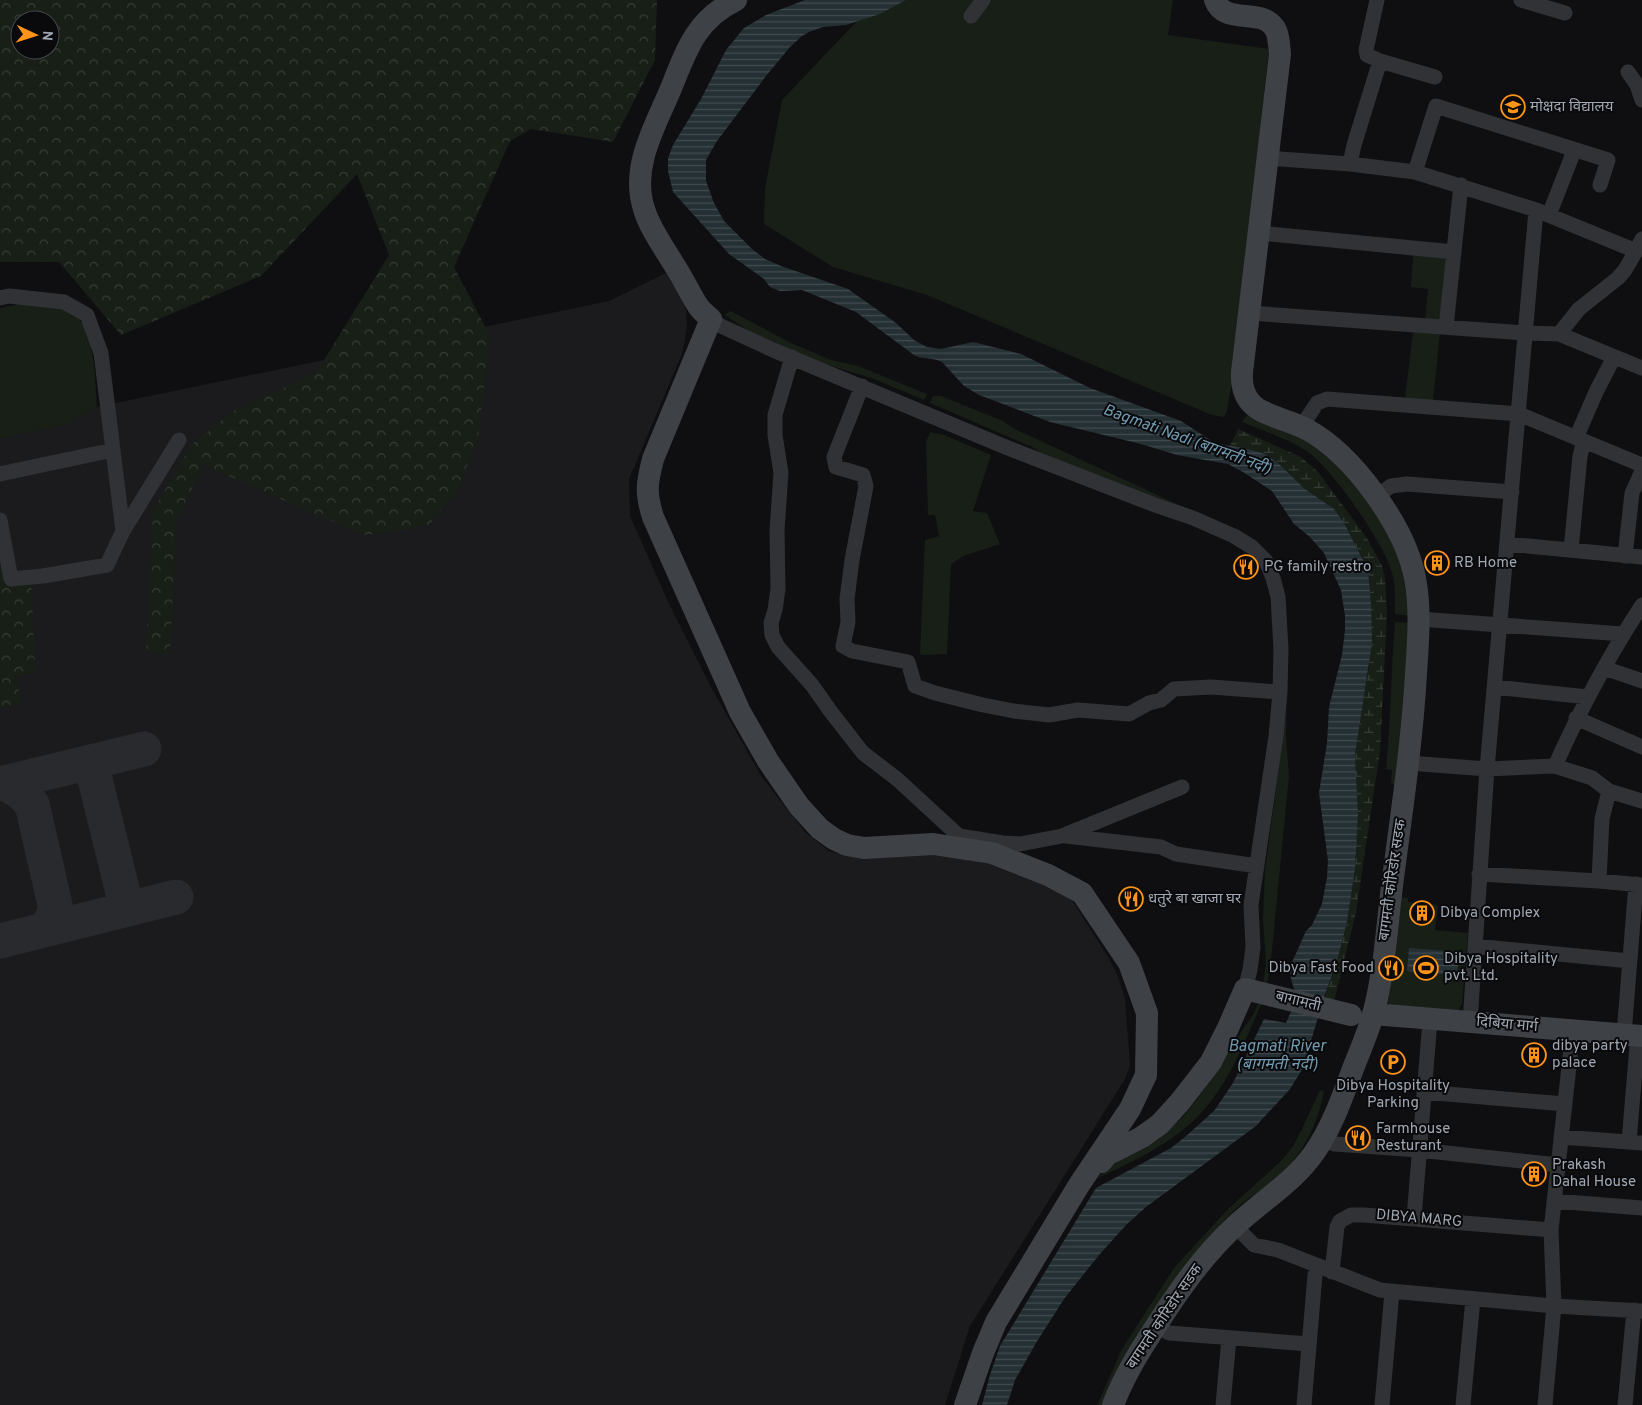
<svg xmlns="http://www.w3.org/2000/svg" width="1642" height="1405" font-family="Overpass,'Noto Sans Devanagari',sans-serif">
  <defs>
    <pattern id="forest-crowns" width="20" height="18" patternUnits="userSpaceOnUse" patternTransform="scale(1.25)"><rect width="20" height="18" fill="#171f17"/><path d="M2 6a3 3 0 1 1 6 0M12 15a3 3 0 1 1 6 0" fill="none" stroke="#353d36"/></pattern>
    <pattern id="wetland-marsh" width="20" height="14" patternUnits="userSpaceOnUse" patternTransform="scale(1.25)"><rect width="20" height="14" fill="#171f17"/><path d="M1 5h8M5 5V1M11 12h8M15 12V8" fill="none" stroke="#353d36"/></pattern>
    <pattern id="water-rules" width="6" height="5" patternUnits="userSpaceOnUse" patternTransform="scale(1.25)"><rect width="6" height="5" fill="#253035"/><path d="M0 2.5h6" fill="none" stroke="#414b50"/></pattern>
  </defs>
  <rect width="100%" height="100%" fill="#0f0f11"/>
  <!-- built -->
  <path fill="#1b1b1e" d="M 666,273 L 680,290 L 686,310 L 687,328 L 682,354 L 629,479 L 630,516 L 670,606 L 711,687 L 761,776 L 805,832 L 829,851 L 850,856 L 914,854 L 960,857 L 987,862 L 1067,892 L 1108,957 L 1118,976 L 1125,999 L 1130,1065 L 1125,1079 L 970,1326 L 945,1405 L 0,1405 L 0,427 L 609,301 Z"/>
  <!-- grass -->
  <path fill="#171f17" d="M 906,0 L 1173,0 L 1168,35 L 1269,49 L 1232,381 L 1227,411 L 1224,417 L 1212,415 L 927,295 L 833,267 L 764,224 L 765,188 L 782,100 L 857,21 L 880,14 Z
    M 1413,255 L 1444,258 L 1446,260 L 1441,317 L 1436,321 L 1425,320 L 1428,289 L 1411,287 Z
    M 19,304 C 29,305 63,307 69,310 C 96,324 95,381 97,407 L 67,424 L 0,439 L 0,308 Z
    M 731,311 L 789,342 L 831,360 L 858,366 L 927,394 L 924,400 L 874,379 L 806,358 L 750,332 L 725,315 L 728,312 Z
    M 1413,332 L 1440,333 L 1433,401 L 1405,398 Z
    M 933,396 L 941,396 L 1003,421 L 1013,428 L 1192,511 L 1044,455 L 1034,448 L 930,403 Z
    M 1247,415 L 1289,430 L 1302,436 L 1336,464 L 1364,497 L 1399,549 L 1410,616 L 1395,614 C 1395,601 1396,586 1392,573 C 1385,544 1332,469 1308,452 C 1288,439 1264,431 1242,422 Z
    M 930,432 L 944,435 L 991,455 L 973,511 L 987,513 L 1000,544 L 963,556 L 951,564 L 947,654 L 920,655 L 925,540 L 939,536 L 935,515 L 928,515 L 926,442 Z
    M 1395,622 L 1411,623 L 1398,785 L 1391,784 L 1392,770 L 1386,769 C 1391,720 1391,671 1395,622 Z
    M 1287,707 L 1286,736 L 1289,776 L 1271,960 L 1267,986 L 1263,985 L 1266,963 L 1263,918 L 1265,870 Z
    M 1398,897 L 1408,898 L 1408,902 L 1438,905 L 1435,930 L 1468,933 L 1462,1004 L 1459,1010 L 1390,1005 L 1384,999 Z
    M 1258,1004 L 1261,1004 C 1241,1051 1222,1101 1180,1132 C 1155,1152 1125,1165 1096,1179 C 1123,1153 1162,1142 1186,1113 C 1212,1083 1229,1046 1253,1015 Z
    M 1320,1090 L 1324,1091 C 1316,1131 1301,1158 1269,1185 C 1260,1192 1249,1197 1240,1205 C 1235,1209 1229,1216 1224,1221 L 1106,1405 L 1097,1405 L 1122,1349 L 1174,1268 L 1227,1210 L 1280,1162 L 1293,1146 L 1301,1131 Z"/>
  <!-- forest -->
  <path fill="url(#forest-crowns)" fill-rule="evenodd" d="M 0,0 L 657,0 L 655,60 L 613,142 L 531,129 L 510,141 L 454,267 L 490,336 L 478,438 L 459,488 L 430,524 L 401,531 L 364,535 L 203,465 L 176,522 L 170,654 L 146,651 L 153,511 L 191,445 L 233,411 L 316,373 L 389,255 L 357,174 L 261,276 L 121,335 L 59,262 L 0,262 ZM 20,20 L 50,20 L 50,50 L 20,50 Z
    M 0,567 L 31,576 L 35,672 L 16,676 L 21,703 L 0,708 Z"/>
  <!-- wetland -->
  <path fill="url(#wetland-marsh)" d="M 1238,429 L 1301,457 L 1318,472 L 1367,538 L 1382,566 L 1385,578 L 1387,613 L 1380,751 L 1356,912 L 1334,1001 L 1324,999 L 1336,965 L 1347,922 L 1355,869 L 1358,814 L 1355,754 L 1358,725 L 1369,667 L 1371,604 L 1368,570 L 1344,523 L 1334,509 L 1305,489 L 1279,464 L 1265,454 L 1230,446 Z"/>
  <!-- water -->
  <path fill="url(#water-rules)" d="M 805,0 L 906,0 L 880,14 L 846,25 L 823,27 L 809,32 L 802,36 L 790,47 L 766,76 L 717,141 L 706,160 L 706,181 L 714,203 L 724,221 L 752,249 L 765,259 L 781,266 L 848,289 L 896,323 L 914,340 L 927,347 L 941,349 L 973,342 L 1021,354 L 1090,388 L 1181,421 L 1215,443 L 1248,449 L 1265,454 L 1279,464 L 1305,489 L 1334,509 L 1344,523 L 1368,570 L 1371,604 L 1372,643 L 1355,754 L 1358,814 L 1355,869 L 1347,922 L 1336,965 L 1324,997 L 1303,1068 L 1290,1089 L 1256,1126 L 1146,1207 L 1127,1224 L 1099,1255 L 1064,1299 L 1036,1343 L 1015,1380 L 1007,1405 L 982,1405 L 990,1375 L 1000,1346 L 1096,1188 L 1171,1148 L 1185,1137 L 1214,1111 L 1233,1083 L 1264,1019 L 1286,1023 L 1297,998 L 1291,979 L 1290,967 L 1306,931 L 1312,925 L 1322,904 L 1327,877 L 1328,861 L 1319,793 L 1327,743 L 1329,707 L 1342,655 L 1345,630 L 1345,616 L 1341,590 L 1324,553 L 1310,537 L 1294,524 L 1272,491 L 1243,472 L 1228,464 L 1177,455 L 1141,444 L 1050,422 L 979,395 L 964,386 L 942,362 C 933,357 923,360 914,355 L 856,312 L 802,290 L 780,291 L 770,287 L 764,279 L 729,254 L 673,192 L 668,171 L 668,158 L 673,145 L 701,99 L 726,50 L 744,28 L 766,15 Z
    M 1409,948 L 1459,952 L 1457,975 L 1407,971 Z"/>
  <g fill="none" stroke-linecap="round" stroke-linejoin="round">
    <!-- taxiway -->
    <path stroke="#292a2e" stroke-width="35" d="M 91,763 L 127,909
      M 5,783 L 20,792 L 32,804 L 55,905 C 55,916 51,921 44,930
      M 0,784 L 144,749
      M 0,941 L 176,897"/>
    <!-- street -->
    <path stroke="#303236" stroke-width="15" d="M 1377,0 L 1366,50 L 1367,55 L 1380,61 L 1435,77
      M 1521,0 L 1565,13
      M 971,16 L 983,0
      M 1628,72 L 1637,85 L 1642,100
      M 1268,158 L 1350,164 L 1415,172 L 1536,210 L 1636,251 L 1642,239
      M 1350,164 L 1354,145 L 1380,61
      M 1415,172 L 1436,106 L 1608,160 L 1600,185
      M 1549,215 L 1574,151
      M 1259,233 L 1454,252
      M 0,298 L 9,296 L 64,302 L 87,315 L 101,353 L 123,531 L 179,440
      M 1250,313 L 1525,333 L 1559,334 L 1642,368
      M 711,319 L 721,326 L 773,350 L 1008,448 L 1155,505 L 1193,518 L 1234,536 L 1252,547 L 1266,561 L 1273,578 L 1278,597 L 1281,649 L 1280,692 L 1276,736 L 1251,905 L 1253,947 L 1250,970 L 1245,989
      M 1446,327 L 1461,185
      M 1559,334 L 1579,309 L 1618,278 L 1625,270 L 1636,251
      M 792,357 L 775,415 L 775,435 L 781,473 L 777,530 L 778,589 L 775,610 L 771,623 L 772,635 L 778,647 L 812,685 L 831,712 L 863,753 L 897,779 L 959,836 L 1003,843 L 1020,844 L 1062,836 L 1182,787
      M 862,386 L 834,457 L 836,467 L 863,475 L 866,486 L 852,560 L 847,599 L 848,622 L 843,646 L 852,651 L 908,662 L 915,686 L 935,693 L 983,705 L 1014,711 L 1049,715 L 1078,710 L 1129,714 L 1149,703 L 1161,700 L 1174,689 L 1211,687 L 1280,692
      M 1302,426 L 1317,403 L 1327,399 L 1519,414 L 1642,465
      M 1576,438 L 1596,392 L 1614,357
      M 0,474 L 113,450
      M 1376,497 L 1391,486 L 1407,484 L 1512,492
      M 0,520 L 11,579 L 43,576 L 107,565 L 123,531
      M 1507,544 L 1642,557
      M 1571,550 L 1580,456 L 1584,441
      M 1625,556 L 1632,493 L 1642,471
      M 1419,619 L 1623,634
      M 1604,668 L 1642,681
      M 1494,687 L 1588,697
      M 1576,718 L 1642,747
      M 1409,763 L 1487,769 L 1555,766 L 1592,778 L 1609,791 L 1602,819 L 1599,881
      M 1555,766 C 1580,710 1608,657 1642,605
      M 1609,791 L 1642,801
      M 1066,836 L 1161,847 L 1176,854 L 1257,866
      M 1479,874 L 1599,881 L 1642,885
      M 1475,946 L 1630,961
      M 1470,1022 L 1487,769 L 1536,210
      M 1624,1034 L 1636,884
      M 1424,1092 L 1565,1104
      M 1561,1137 L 1642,1143
      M 1322,1140 L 1335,1144 L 1419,1150 L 1558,1165
      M 1629,1141 L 1638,1035
      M 1554,1201 L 1642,1208
      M 1414,1218 L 1430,1020
      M 1235,1226 L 1254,1245 L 1278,1250 L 1380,1290 L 1554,1306 L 1642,1311
      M 1332,1272 L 1337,1227 L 1340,1221 L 1351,1215 L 1364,1215 L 1551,1230
      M 1156,1326 L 1169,1333 L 1309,1344
      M 1223,1405 L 1229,1338
      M 1304,1405 L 1315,1275 L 1318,1266
      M 1382,1405 L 1392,1292
      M 1463,1405 L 1473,1299
      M 1545,1405 L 1554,1306 L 1551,1230 L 1573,1030
      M 1625,1405 L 1634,1310"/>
    <!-- secondary -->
    <path stroke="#3e4146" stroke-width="22" d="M 736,0 C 697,19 687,48 672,86 C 656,125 630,166 644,209 C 650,229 663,246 673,263 C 682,276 689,292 698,306 C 701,311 707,315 711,319 L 653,459 C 647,483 645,492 653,517 L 740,712 L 768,761 L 799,806 L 820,829 L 834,839 L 847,845 L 864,848 L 933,844 L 992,853 L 1048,875 L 1082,893 L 1129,963 L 1147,1013 L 1146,1075 L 1130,1109 L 1079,1185 L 996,1322 L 983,1353 L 965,1405
      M 1373,1014 L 1642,1036
      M 1101,1162 L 1107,1155 L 1142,1137 L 1160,1124 L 1180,1102 L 1211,1062 L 1228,1028 L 1245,989 L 1351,1015
      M 1113,1405 C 1124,1376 1139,1352 1156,1326 C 1179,1290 1203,1256 1234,1227 C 1260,1202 1293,1183 1314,1153 C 1332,1128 1343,1095 1354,1066 C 1361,1049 1368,1032 1373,1015 C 1385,970 1387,923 1393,878 C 1402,810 1412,742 1416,674 C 1418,642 1421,609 1415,578 C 1405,526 1353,455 1308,430 C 1293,421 1264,416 1253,405 C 1244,397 1241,384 1242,372 L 1280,54 C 1279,45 1279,34 1274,27 C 1259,7 1225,26 1215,0"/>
  </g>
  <!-- icons -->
  <defs>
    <g id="school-ring" transform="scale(1.25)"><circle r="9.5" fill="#0a0a0c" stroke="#ff9419" stroke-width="1.5"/><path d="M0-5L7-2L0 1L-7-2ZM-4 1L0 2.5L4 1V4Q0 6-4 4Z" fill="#ff9419"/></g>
    <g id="building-ring" transform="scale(1.25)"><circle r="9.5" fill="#0a0a0c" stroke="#ff9419" stroke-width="1.5"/><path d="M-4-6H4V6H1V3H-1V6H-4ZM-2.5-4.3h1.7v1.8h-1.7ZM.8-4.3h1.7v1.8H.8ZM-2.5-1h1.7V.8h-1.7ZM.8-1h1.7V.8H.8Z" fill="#ff9419"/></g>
    <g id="restaurant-ring" transform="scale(1.25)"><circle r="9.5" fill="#0a0a0c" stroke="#ff9419" stroke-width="1.5"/><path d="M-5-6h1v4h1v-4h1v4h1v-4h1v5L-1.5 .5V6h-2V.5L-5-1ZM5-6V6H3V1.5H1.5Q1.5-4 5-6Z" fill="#ff9419"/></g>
    <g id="stadium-ring" transform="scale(1.25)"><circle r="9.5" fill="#0a0a0c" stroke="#ff9419" stroke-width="1.5"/><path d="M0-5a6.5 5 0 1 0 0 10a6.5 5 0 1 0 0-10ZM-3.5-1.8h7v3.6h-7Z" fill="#ff9419"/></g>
    <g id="parking-ring" transform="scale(1.25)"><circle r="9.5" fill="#0a0a0c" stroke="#ff9419" stroke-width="1.5"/><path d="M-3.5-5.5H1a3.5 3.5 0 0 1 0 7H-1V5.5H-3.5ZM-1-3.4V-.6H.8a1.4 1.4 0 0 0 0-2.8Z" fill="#ff9419"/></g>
  </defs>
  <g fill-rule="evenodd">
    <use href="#school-ring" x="1513" y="107"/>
    <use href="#building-ring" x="1437" y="563"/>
    <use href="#restaurant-ring" x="1246" y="567"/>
    <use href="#restaurant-ring" x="1131" y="899"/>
    <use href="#building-ring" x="1422" y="913"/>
    <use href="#restaurant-ring" x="1391" y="968"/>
    <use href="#stadium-ring" x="1426" y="968"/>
    <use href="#building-ring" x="1534" y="1055"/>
    <use href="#parking-ring" x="1393" y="1062"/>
    <use href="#restaurant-ring" x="1358" y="1138"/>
    <use href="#building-ring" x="1534" y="1174"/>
  </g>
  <g text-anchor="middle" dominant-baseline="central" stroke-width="4" stroke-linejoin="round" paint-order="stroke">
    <!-- poi labels -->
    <g font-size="15" fill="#9fa8b3" stroke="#0a0a0c" text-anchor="start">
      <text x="1530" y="107">मोक्षदा विद्यालय</text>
      <text x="1454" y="563">RB Home</text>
      <text x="1264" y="567">PG family restro</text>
      <text x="1148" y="899">धतुरे बा खाजा घर</text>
      <text x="1440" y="913">Dibya Complex</text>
      <text x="1444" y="959">Dibya Hospitality<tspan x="1444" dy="17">pvt. Ltd.</tspan></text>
      <text x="1374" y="968" text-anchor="end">Dibya Fast Food</text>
      <text x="1552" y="1046">dibya party<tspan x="1552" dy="17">palace</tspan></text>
      <text x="1393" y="1086" text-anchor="middle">Dibya Hospitality<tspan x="1393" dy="17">Parking</tspan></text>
      <text x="1376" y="1129">Farmhouse<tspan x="1376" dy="17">Resturant</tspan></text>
      <text x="1552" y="1165">Prakash<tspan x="1552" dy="17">Dahal House</tspan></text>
    </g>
    <!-- street labels -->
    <g font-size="15" fill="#9fa8b3" stroke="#0a0a0c">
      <text transform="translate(1393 880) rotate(-82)">बागमती कोरिडोर सडक</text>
      <text transform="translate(1298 1002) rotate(14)">बागामती</text>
      <text transform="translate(1507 1025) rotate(5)">दिबिया मार्ग</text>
      <text transform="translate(1419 1219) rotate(5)">DIBYA MARG</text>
      <text transform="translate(1165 1317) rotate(-56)">बागमती कोरिडोर सडक</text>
    </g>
    <!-- water labels -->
    <g font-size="16" font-style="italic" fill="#729cb2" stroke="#0a0a0c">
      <text transform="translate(1187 440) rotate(20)">Bagmati Nadi (बागमती नदी)</text>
      <text x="1277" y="1047">Bagmati River<tspan x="1277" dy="18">(बागमती नदी)</tspan></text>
    </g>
  </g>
  <!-- north arrow -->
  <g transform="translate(35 35) rotate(94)"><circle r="24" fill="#0a0a0c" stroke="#46494f"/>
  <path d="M0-4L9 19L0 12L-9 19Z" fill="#ff9419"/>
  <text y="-8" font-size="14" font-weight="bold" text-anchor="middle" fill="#9fa8b3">N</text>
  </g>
</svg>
